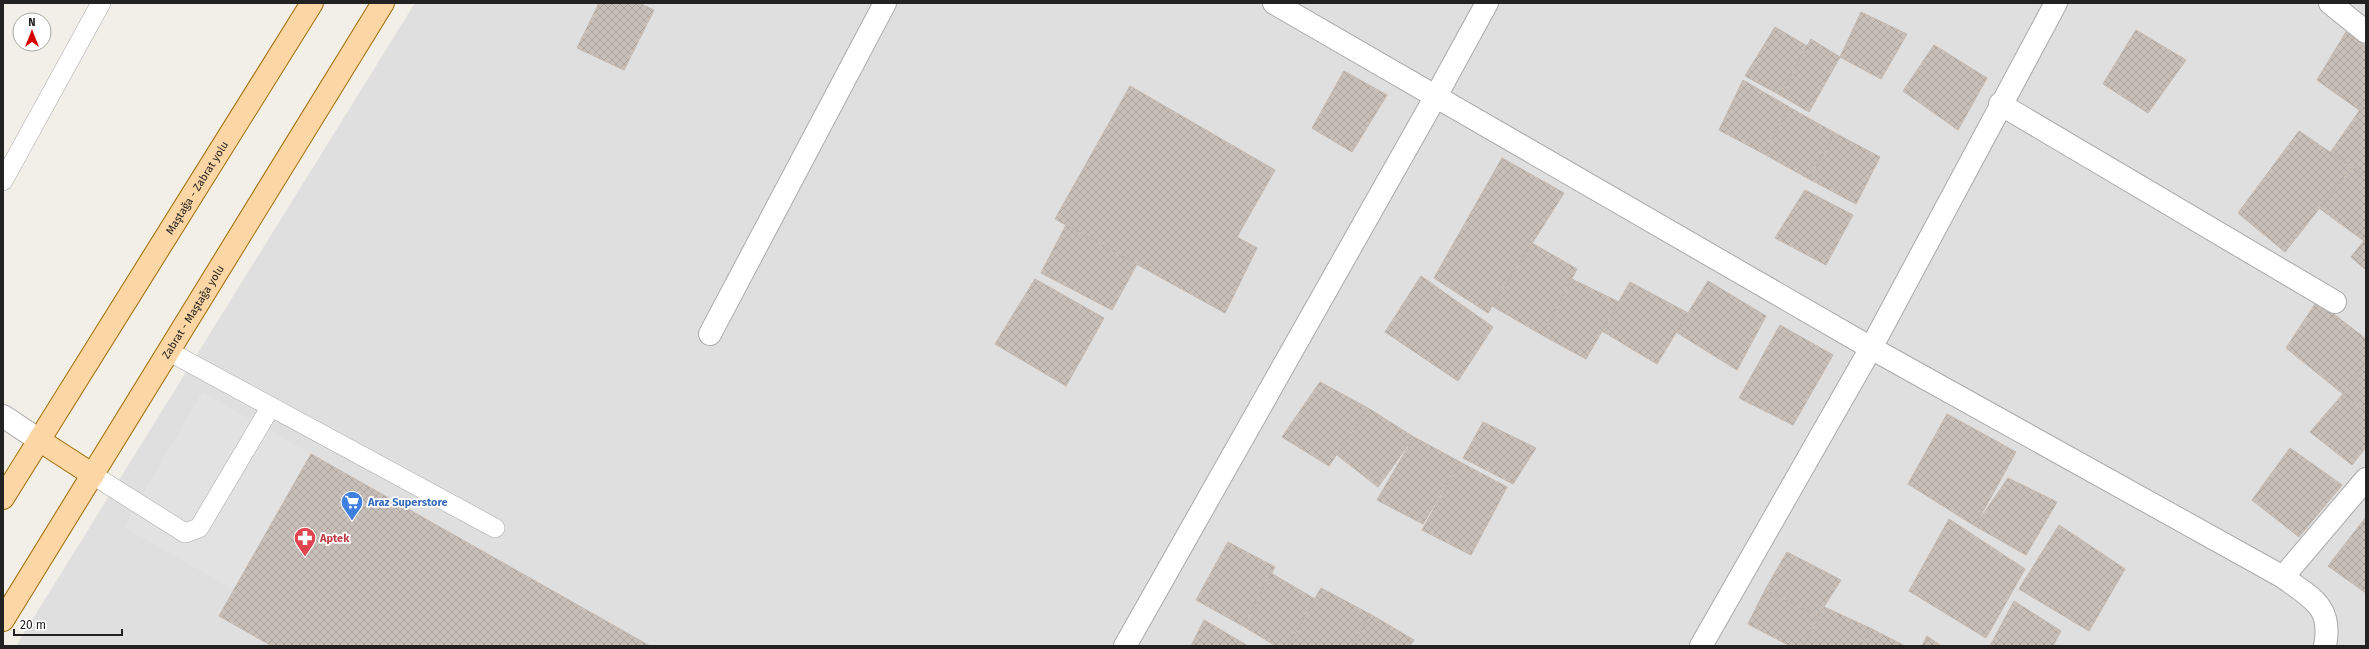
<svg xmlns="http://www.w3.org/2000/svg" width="2369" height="649" font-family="'Fira Sans',sans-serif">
  <defs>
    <pattern id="building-cross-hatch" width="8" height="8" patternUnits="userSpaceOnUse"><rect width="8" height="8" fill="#c7bfb8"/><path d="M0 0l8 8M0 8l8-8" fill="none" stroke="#aba49e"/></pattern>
  </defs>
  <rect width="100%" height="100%" fill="#f2efe9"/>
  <!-- residential -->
  <path fill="#e0dfdf" d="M 415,3 L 2366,3 L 2366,646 L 16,646 Z"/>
  <!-- parking -->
  <path fill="#e2e2e2" d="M 202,392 L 311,454 L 234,590 L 124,527 Z"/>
  <!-- building -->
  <path fill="url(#building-cross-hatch)" stroke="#c4b6ab" d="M 599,3 L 639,3 L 654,10 L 624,70 L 577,48 Z
    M 1861,12 L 1907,34 L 1881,79 L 1840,57 Z
    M 1775,27 L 1807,46 L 1780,95 L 1745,76 Z
    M 2136,30 L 2186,60 L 2148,113 L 2103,84 Z
    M 2346,32 L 2366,46 L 2366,101 L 2359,110 L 2317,80 Z
    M 1811,39 L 1840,57 L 1809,112 L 1780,95 Z
    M 1934,45 L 1987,78 L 1958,130 L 1903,91 Z
    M 1344,71 L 1387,95 L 1352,152 L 1312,128 Z
    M 1743,80 L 1789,107 L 1764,154 L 1719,130 Z
    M 1130,86 L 1275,170 L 1237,237 L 1257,248 L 1225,313 L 1055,219 Z
    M 2366,101 L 2366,177 L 2330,153 Z
    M 1789,107 L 1835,133 L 1809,179 L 1764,154 Z
    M 2299,131 L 2352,167 L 2285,252 L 2238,213 Z
    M 1835,133 L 1880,157 L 1856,204 L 1809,179 Z
    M 1502,158 L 1564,193 L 1488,313 L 1434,278 Z
    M 2352,167 L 2366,177 L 2366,238 L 2364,241 L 2319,208 Z
    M 1805,190 L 1853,215 L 1826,265 L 1775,238 Z
    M 1066,225 L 1137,264 L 1112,310 L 1041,273 Z
    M 2366,238 L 2366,270 L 2351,257 Z
    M 1532,243 L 1577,269 L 1542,335 L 1492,306 Z
    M 1421,276 L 1493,327 L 1458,381 L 1385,332 Z
    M 1035,279 L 1104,318 L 1066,386 L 995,344 Z
    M 1572,279 L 1619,302 L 1586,359 L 1542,335 Z
    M 1708,281 L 1766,316 L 1737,370 L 1676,332 Z
    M 1630,282 L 1688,313 L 1657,364 L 1602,331 Z
    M 2317,301 L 2366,339 L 2366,362 L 2343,394 L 2286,348 Z
    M 1780,325 L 1833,355 L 1793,425 L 1739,398 Z
    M 2366,362 L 2366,412 L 2343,394 Z
    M 1320,382 L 1368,408 L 1329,466 L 1282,437 Z
    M 2343,394 L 2366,412 L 2366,447 L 2352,465 L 2310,432 Z
    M 1368,408 L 1414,437 L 1378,487 L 1337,455 Z
    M 1947,414 L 2016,452 L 1975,526 L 1908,484 Z
    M 1483,422 L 1536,448 L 1513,484 L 1463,458 Z
    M 1414,437 L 1460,462 L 1423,524 L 1377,500 Z
    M 2290,448 L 2342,485 L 2299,537 L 2252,500 Z
    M 311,454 L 650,646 L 272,646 L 219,616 Z
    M 1460,462 L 1507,487 L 1471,555 L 1422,530 Z
    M 2008,478 L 2057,502 L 2026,555 L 1975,526 Z
    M 2366,517 L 2366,593 L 2328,566 Z
    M 1949,519 L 2025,569 L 1986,638 L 1909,591 Z
    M 2059,525 L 2125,569 L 2089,631 L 2019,589 Z
    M 1228,542 L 1275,567 L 1243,626 L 1196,600 Z
    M 1787,552 L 1841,580 L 1818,616 L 1765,590 Z
    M 1271,573 L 1315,599 L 1288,646 L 1276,646 L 1243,626 Z
    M 1321,588 L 1370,614 L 1352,646 L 1288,646 Z
    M 1765,590 L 1818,616 L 1803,646 L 1790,646 L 1748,624 Z
    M 2014,601 L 2061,631 L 2053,646 L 1990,646 Z
    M 1824,607 L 1870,628 L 1861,646 L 1803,646 Z
    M 1370,614 L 1414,640 L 1410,646 L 1352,646 Z
    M 1204,620 L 1248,646 L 1191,646 Z
    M 1870,628 L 1905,646 L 1861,646 Z
    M 1927,636 L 1941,646 L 1922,646 Z"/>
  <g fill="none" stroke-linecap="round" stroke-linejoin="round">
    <!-- service casing -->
    <g stroke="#a9a9a9" stroke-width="20">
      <path id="service" d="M 3,181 L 101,3
        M 168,351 L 495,528
        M 93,475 L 185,533 L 199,528 L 270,408"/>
    </g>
    <!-- minor casing -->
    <g stroke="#a9a9a9" stroke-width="24">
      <path id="minor" d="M 1274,3 L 1871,348 L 2283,577 C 2311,598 2333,606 2325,646
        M 2330,3 L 2366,32
        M 2000,104 L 2335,302
        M 710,334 L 885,3
        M 2283,577 L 2366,479
        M 1125,646 L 1436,96 L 1487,3
        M 1701,646 L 1871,348 L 2056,3"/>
    </g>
    <!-- tertiary casing -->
    <g stroke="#a9a9a9" stroke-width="24">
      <path id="tertiary" d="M 3,416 L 39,440"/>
    </g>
    <!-- primary casing -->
    <g stroke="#a06b00" stroke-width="24">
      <g id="primary">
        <path d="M 39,440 L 93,475"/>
        <path id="s1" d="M 3,498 L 312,3"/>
        <path id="s2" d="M 3,620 L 383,3"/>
      </g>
    </g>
    <!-- service -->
    <use href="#service" stroke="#fff" stroke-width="19"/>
    <!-- minor -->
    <use href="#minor" stroke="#fff" stroke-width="22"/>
    <!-- tertiary -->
    <use href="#tertiary" stroke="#fff" stroke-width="22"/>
    <!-- primary -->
    <use href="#primary" stroke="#fcd6a4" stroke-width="22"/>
  </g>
  <!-- icons -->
  <defs>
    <g id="supermarket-pin" transform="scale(1.15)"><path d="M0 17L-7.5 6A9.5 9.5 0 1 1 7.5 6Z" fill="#3f7fe0" stroke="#fff"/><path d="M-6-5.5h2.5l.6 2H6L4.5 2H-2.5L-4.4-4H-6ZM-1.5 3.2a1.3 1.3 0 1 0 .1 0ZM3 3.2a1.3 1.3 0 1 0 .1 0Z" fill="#fff"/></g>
    <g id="pharmacy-pin" transform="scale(1.15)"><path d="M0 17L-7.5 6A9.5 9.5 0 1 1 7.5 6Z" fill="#e0444e" stroke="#fff"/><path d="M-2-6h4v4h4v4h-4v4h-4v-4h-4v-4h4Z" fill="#fff"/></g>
  </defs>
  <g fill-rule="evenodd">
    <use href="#supermarket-pin" x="352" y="502"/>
    <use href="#pharmacy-pin" x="305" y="538"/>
  </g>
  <g text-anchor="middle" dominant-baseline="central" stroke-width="3.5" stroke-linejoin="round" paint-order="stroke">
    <!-- street labels -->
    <g font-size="11" fill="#222" stroke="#fff">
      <text stroke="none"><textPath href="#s1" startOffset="366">Maştağa - Zabrat yolu</textPath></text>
      <text stroke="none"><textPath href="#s2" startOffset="362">Zabrat - Maştağa yolu</textPath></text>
    </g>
    <!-- shop labels -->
    <g font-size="11" font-weight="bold" fill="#366cbe" stroke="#fff" text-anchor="start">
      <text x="368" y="502">Araz Superstore</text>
    </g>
    <!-- health labels -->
    <g font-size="11" font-weight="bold" fill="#be3a42" stroke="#fff" text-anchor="start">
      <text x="320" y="538">Aptek</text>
    </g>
  </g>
  <!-- border -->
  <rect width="2369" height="649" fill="none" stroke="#222222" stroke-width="8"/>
  <!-- north arrow -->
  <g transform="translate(32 32)"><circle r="19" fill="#ffffff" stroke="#a7a7a7"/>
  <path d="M0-3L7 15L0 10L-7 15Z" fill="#d40000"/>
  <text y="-6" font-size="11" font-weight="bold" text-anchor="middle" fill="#222222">N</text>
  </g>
  <!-- scale -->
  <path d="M14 629v6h108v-6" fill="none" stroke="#222222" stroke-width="2"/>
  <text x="20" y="629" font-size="12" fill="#222222" stroke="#ffffff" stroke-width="3" paint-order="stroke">20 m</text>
</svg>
